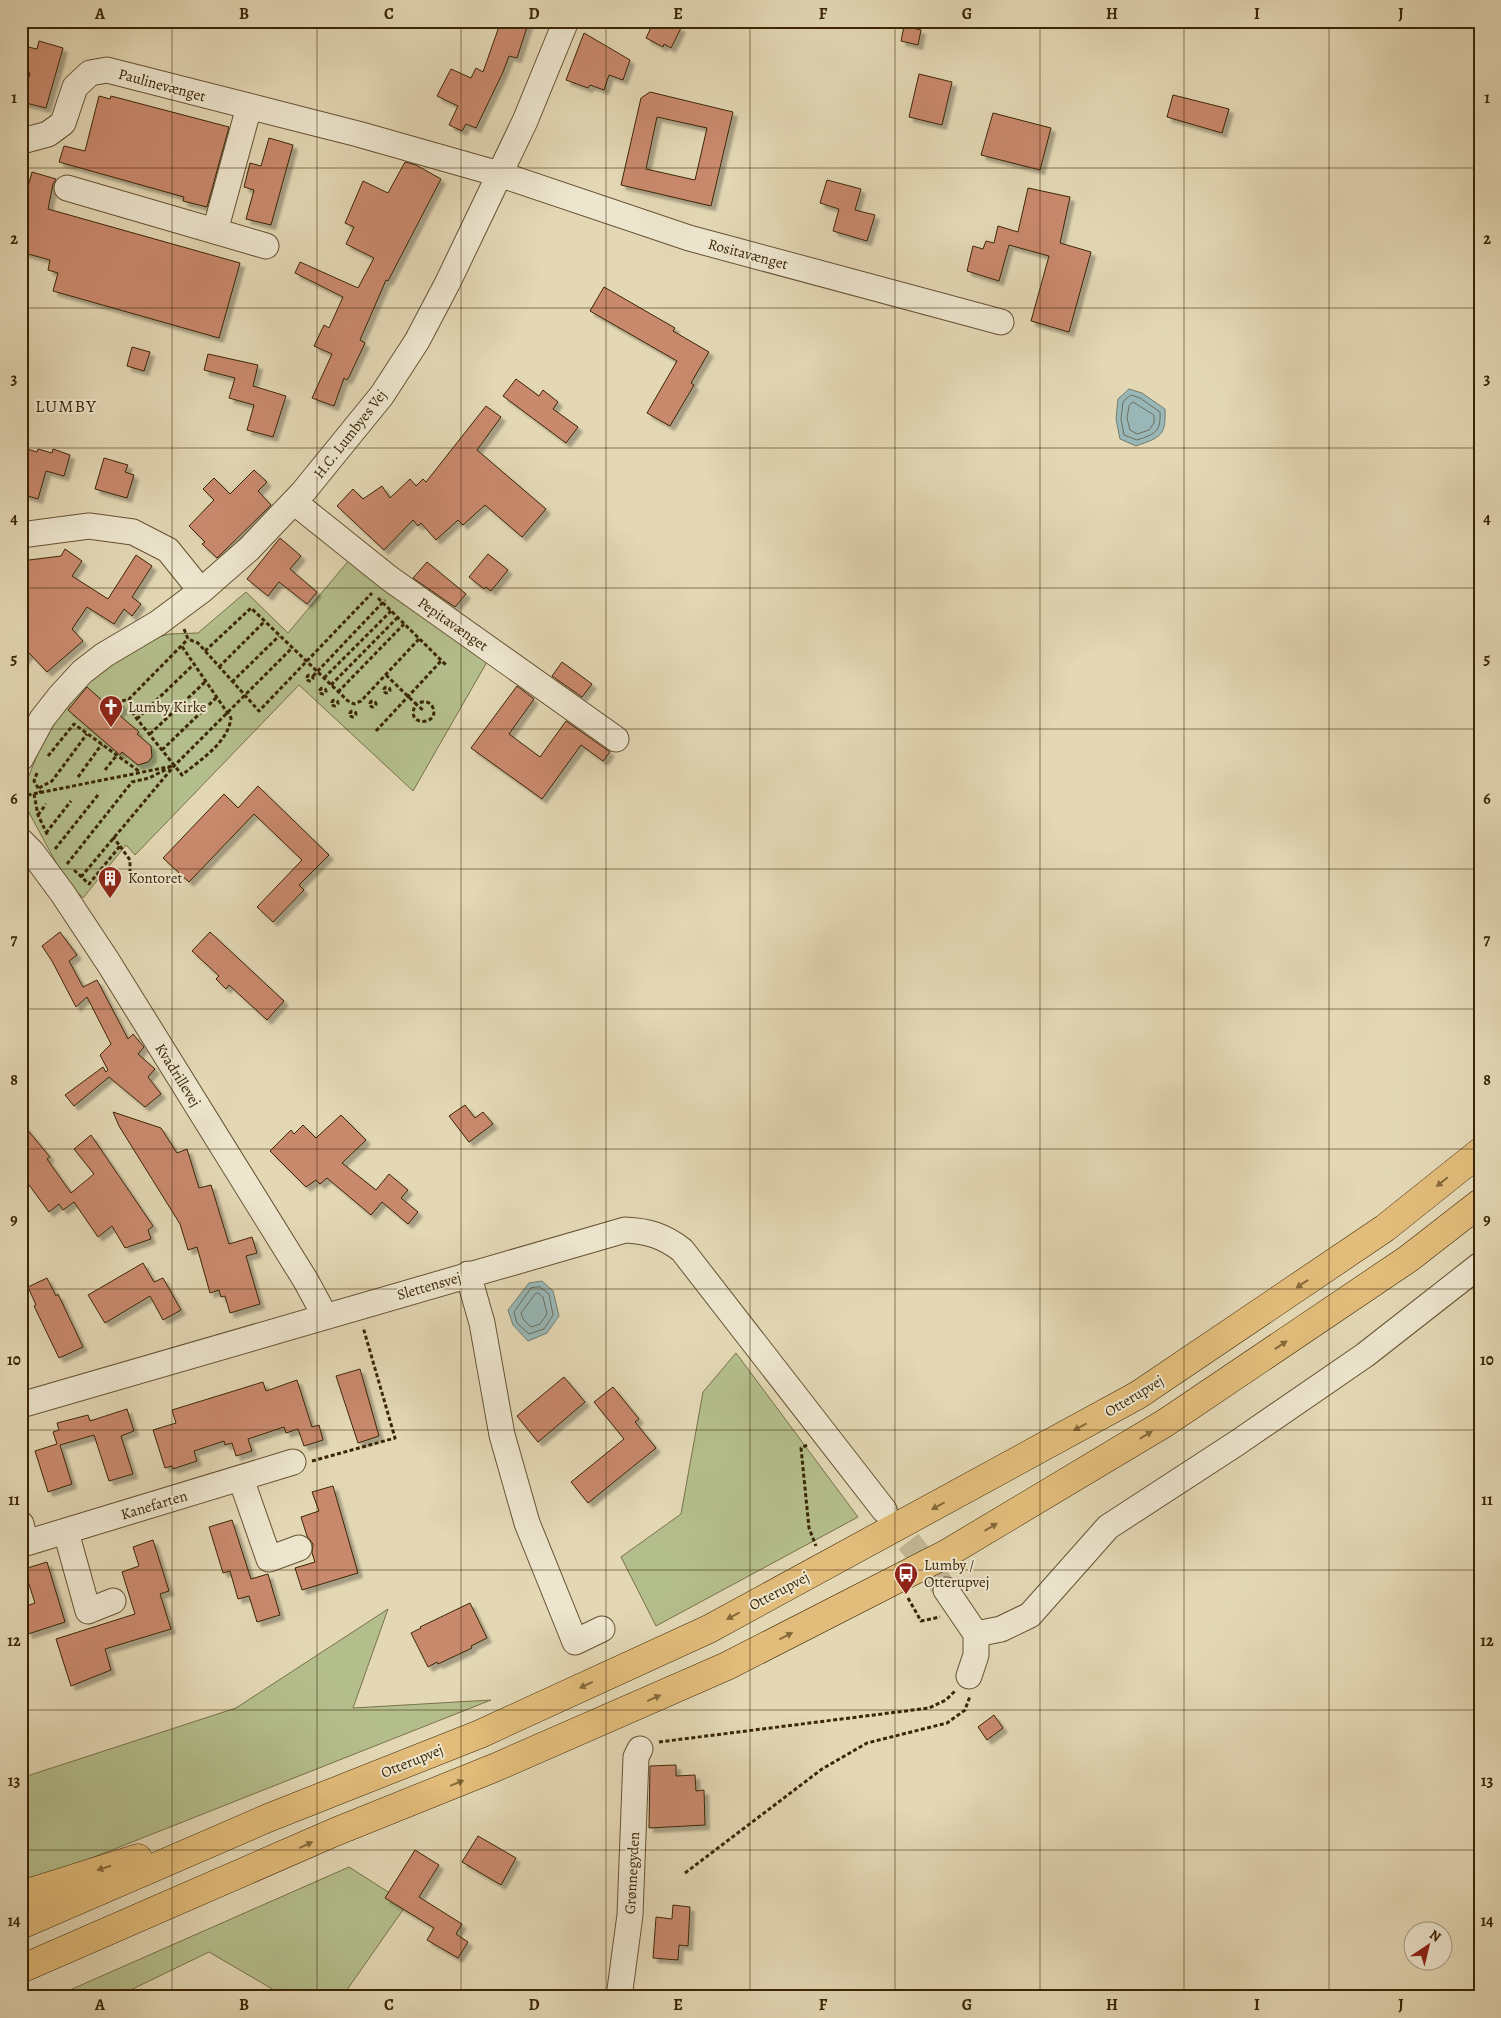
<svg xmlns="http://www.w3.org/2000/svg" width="1501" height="2018" font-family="Alegreya,serif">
  <defs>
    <filter id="shadow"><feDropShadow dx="4.5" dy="4.5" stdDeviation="1" flood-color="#0004"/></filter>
  </defs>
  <rect width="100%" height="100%" fill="#e3d7b4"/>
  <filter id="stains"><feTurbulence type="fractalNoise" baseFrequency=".004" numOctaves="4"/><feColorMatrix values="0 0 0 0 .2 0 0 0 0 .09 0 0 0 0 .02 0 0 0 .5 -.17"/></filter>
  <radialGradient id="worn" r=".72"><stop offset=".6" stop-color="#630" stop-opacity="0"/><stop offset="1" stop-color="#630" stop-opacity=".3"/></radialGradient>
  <!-- green -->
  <path fill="#b4be8c" stroke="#787248" d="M 350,559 L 487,662 L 413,791 L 299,685 L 135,855 L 126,845 L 83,898 L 65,879 L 27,809 L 22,793 L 38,753 L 63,706 L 84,682 L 144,641 L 169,634 L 198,633 L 246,592 L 288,633 Z
    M 736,1353 L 858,1517 L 656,1626 L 621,1557 L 681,1514 L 703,1392 Z
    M 388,1609 L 353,1708 L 491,1700 L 21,1886 L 21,1778 L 236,1708 Z
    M 349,1867 L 407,1904 L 342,1997 L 286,1997 L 209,1952 L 116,1997 L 54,1997 Z"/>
  <!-- water -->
  <path fill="#99b7b6" stroke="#737d6f" d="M 1129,389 L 1142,393 L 1165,409 C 1166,436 1161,437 1136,446 L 1120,439 L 1116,419 L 1118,399 Z
    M 542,1281 L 553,1291 L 559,1316 L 547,1333 L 528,1341 L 513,1325 L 508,1310 L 529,1283 Z"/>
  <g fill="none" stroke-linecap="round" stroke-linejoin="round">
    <!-- shore -->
    <path stroke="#6a6e5e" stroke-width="1" d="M 1131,395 L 1140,398 L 1160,412 C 1161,432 1155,434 1137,440 L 1124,435 L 1121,419 L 1123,402 Z
      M 1133,402 L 1154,415 L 1154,423 L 1149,430 L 1137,434 L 1130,430 L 1127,418 L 1129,406 Z
      M 540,1287 L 549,1294 L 553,1315 L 544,1329 L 529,1334 L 517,1323 L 514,1312 L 531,1288 Z
      M 538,1293 L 543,1297 L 547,1314 L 540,1324 L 531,1327 L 523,1319 L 521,1313 L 535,1294 Z"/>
  </g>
  <!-- building -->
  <path fill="#c9896d" stroke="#3b2605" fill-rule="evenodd" filter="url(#shadow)" d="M 501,21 L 529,21 L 517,58 L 509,56 L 503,72 L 476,128 L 466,124 L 462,131 L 449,125 L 458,106 L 437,96 L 451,69 L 471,78 L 476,68 L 483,72 Z
    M 654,21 L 667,21 L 681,28 L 671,48 L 664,44 L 663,47 L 646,38 Z
    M 904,26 L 921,30 L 918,45 L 901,41 Z
    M 584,33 L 630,60 L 623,80 L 609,75 L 604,90 L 590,85 L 588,88 L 566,80 Z
    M 39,41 L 63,48 L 46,108 L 22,102 L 30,73 L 22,71 L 28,47 L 37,49 Z
    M 919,74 L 952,82 L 942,125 L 909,117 Z
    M 650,92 L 733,112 L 711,206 L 621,185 L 641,98 ZM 657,117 L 707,128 L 695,180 L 646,169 Z
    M 1173,95 L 1229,109 L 1222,133 L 1167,117 Z
    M 99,96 L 110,99 L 111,96 L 229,127 L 207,207 L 183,201 L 184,197 L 59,162 L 64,146 L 85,151 Z
    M 993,113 L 1051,128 L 1040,170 L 981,155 Z
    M 269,138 L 293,145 L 271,225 L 246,219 L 254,190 L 244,187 L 250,163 L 261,166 Z
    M 405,162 L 416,165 L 441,179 L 388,281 L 386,280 L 360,340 L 365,343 L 349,377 L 347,380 L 344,378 L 334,406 L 312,398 L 332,354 L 314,346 L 324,325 L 329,328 L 343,297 L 295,273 L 300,262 L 358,288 L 374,258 L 346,244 L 354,227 L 345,223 L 363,181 L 388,193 Z
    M 32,172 L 56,179 L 53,184 L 48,209 L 240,263 L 219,338 L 53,291 L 58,273 L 48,270 L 50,260 L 21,252 L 21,212 Z
    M 827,180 L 861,189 L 855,210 L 875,215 L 867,241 L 833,231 L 839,209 L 820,203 Z
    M 1028,188 L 1070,197 L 1060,243 L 1091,252 L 1069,332 L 1031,321 L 1049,256 L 1009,245 L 999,281 L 967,271 L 973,246 L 983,249 L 986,241 L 994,243 L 998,226 L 1018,232 Z
    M 604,287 L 675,328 L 673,331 L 709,352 L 691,383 L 694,385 L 670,426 L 647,413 L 677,361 L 590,311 Z
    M 132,347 L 150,352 L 144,371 L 127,366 Z
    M 208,354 L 258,365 L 253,386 L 286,396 L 273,437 L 247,430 L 254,405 L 229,398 L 235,378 L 204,370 Z
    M 516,379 L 539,396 L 543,390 L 558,402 L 553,409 L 578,427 L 566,443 L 503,396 Z
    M 486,406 L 501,417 L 477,450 L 546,509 L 522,537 L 485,505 L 463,525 L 458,520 L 436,540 L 421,523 L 418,526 L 413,520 L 384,550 L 337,506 L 353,489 L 363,499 L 382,486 L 390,498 L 410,479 L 416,486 L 423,479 L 426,482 Z
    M 24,448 L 37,452 L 38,449 L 52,453 L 53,449 L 70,455 L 64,476 L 46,471 L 38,499 L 21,494 L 21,458 Z
    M 104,458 L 128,465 L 125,472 L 134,475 L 127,498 L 95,489 Z
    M 254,470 L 267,482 L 258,491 L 271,505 L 217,558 L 202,544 L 205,542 L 189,526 L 214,500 L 203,489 L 214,478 L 230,494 Z
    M 280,538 L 301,556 L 290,569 L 317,592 L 307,604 L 279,582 L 268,596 L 247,579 Z
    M 65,549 L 82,561 L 72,576 L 108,599 L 136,555 L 152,566 L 132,597 L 141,604 L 132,616 L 124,609 L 114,624 L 87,607 L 72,629 L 83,641 L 47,672 L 29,653 L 21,664 L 21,561 L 61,556 Z
    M 488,554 L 508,570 L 491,591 L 486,587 L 484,589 L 469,577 Z
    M 427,562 L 466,594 L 455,607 L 413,578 Z
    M 562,662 L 592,684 L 582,697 L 552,676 Z
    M 517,686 L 534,699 L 509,734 L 540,757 L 566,721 L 610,752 L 603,761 L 581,745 L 542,799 L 471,748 Z
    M 87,687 L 107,705 L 114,697 L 124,707 L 118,714 L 139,732 L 137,734 L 151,746 L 152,757 L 148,762 L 138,765 L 122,752 L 120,755 L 68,710 Z
    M 258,786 L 329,855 L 299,885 L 304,890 L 273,922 L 257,907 L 302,860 L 254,814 L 189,882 L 163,858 L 224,794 L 238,808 Z
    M 60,932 L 77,955 L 69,961 L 83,987 L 97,980 L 128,1039 L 133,1034 L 144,1047 L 138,1054 L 155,1069 L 148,1077 L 161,1094 L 145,1107 L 109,1077 L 74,1106 L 65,1095 L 103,1067 L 106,1072 L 108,1070 L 100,1055 L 111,1044 L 87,997 L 76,1007 L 52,961 L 42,946 Z
    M 210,932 L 284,1001 L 267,1020 L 229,985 L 226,989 L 216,979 L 219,976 L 192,951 Z
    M 465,1105 L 475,1118 L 483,1112 L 493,1124 L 469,1142 L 449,1116 Z
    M 113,1112 L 161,1128 L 177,1153 L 187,1149 L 199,1188 L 211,1185 L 229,1244 L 252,1237 L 257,1253 L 246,1256 L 260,1304 L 230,1313 L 225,1296 L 221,1297 L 219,1290 L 210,1293 L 197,1247 L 188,1250 L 180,1224 L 119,1126 Z
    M 341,1115 L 366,1140 L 342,1163 L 376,1190 L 389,1174 L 408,1190 L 401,1198 L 418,1212 L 408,1224 L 382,1202 L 371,1215 L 327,1178 L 320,1184 L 316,1180 L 306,1187 L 270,1151 L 291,1130 L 294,1134 L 303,1125 L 316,1138 Z
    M 21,1122 L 50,1157 L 47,1159 L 71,1193 L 94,1174 L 74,1149 L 91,1135 L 153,1226 L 148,1230 L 151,1239 L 125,1248 L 112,1226 L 98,1237 L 74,1202 L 63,1210 L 59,1204 L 49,1212 L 21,1174 Z
    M 143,1263 L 154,1282 L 163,1278 L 181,1310 L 163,1320 L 150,1296 L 105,1323 L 88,1295 Z
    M 47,1278 L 56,1296 L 58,1294 L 83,1347 L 59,1358 L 34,1306 L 36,1305 L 28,1287 Z
    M 360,1369 L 379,1436 L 358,1443 L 336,1376 Z
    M 564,1377 L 585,1402 L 538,1442 L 517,1416 Z
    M 297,1380 L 312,1427 L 319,1425 L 323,1440 L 304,1446 L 298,1429 L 286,1433 L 284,1427 L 248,1439 L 252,1451 L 236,1456 L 232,1443 L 225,1445 L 224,1441 L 194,1451 L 197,1461 L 173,1469 L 172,1466 L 165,1468 L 153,1430 L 176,1423 L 172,1410 L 263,1382 L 266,1391 Z
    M 613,1387 L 639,1419 L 635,1422 L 656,1448 L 588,1503 L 571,1482 L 624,1439 L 594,1402 Z
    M 127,1409 L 134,1431 L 121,1436 L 133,1474 L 109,1481 L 94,1435 L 60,1445 L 72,1484 L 48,1492 L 35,1451 L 57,1444 L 53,1432 L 59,1430 L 57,1423 L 88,1415 L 90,1421 Z
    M 333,1486 L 358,1573 L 302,1590 L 295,1568 L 315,1562 L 312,1553 L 313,1544 L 307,1536 L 301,1517 L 319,1511 L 312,1492 Z
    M 232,1520 L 251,1579 L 268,1574 L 280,1615 L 257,1622 L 249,1596 L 238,1599 L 230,1571 L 223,1573 L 209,1527 Z
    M 153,1540 L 169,1591 L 160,1594 L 171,1629 L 105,1649 L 111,1670 L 71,1686 L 56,1639 L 135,1614 L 122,1572 L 139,1566 L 133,1547 Z
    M 47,1562 L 65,1622 L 28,1634 L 21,1608 L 35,1603 L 24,1569 Z
    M 470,1603 L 487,1638 L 471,1646 L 472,1648 L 438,1664 L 437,1662 L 428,1667 L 411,1633 L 421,1628 L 420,1627 Z
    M 994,1715 L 1003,1728 L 987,1740 L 978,1727 Z
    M 676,1765 L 676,1776 L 695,1775 L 696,1791 L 704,1790 L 705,1825 L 649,1828 L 650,1766 Z
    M 478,1836 L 516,1858 L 501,1885 L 462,1862 Z
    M 415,1850 L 439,1865 L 419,1897 L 462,1924 L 456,1934 L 468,1942 L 458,1958 L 427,1940 L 434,1928 L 385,1898 Z
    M 673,1905 L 690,1907 L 688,1946 L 679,1945 L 678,1960 L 653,1958 L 656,1917 L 672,1919 Z"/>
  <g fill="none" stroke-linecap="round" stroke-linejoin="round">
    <!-- minor-tunnel -->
    <path stroke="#c1b491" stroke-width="25" stroke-dasharray="25 12" stroke-linecap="butt" d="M 886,1512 L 946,1590"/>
    <!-- minor casing -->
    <g stroke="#655231" stroke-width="27">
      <path id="minor" d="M 21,139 L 26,140 L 48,134 L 63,123 L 75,87 L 90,73 L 107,70 L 358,134 L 499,174 L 689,238 L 1001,322
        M 67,188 L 266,246
        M 215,231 L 249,107
        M 294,502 L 389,578 L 616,739
        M 21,535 L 89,526 L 133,532 L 168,550 L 201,591
        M 21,758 L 42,719 L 60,696 L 82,672 L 104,655 L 158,623 L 201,591 L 249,549 L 304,491 L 382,395 L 417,341 L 448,282 L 525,121 L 566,21
        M 21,841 L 32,852 L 63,894 L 108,962 L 306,1281 L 325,1316
        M 468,1274 L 482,1323 L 502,1435 L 527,1523 L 575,1642 L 602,1629
        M 21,1405 L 625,1230 C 648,1231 664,1236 682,1250 L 884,1510
        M 241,1479 L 269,1559 L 299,1548
        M 21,1524 L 26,1543 L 293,1462
        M 66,1532 L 88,1611 L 113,1601
        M 946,1590 L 976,1634 L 976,1655 L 969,1676
        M 976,1634 L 1001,1629 L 1030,1615 L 1108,1527 L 1237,1443 L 1365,1355 L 1480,1265
        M 619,1997 L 630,1915 L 636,1757 L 640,1749"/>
    </g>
    <!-- major casing -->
    <g stroke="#3b2605" stroke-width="29">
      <path id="major" d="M 21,1895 L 138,1858
        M 21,1925 L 268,1818 L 480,1734 L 709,1629 L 1138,1395 L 1385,1228 L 1480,1152
        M 21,1969 L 335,1832 L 494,1768 L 727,1666 L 946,1554 L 1165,1423 L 1408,1259 L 1480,1203"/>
    </g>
    <!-- path -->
    <path stroke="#3b2605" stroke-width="3" stroke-dasharray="4 2.5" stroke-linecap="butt" d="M 378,598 L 447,666
      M 184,629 L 188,639 L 198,643 L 259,711 L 372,593
      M 205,651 L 251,608 L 348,701 L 354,704 L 361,701 L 419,639
      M 219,667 L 265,621
      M307 678a3 3 0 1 1 6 0a3 3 0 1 1-6 0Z
      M 386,675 L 416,704 C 403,727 440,726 433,708 C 430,700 422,701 416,704 L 424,711
      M 313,676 L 385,600
      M 324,678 L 391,611
      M 232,682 L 279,636
      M 331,685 L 397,618
      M384 690a3 3 0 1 1 6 0a3 3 0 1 1-6 0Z
      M320 691a3 3 0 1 1 6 0a3 3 0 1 1-6 0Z
      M 338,692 L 404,624
      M 129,699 L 131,710 L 137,719 L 182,775 C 200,760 228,743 231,718 L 181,645
      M332 703a3 3 0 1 1 6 0a3 3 0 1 1-6 0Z
      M370 704a3 3 0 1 1 6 0a3 3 0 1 1-6 0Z
      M 122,701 L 129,699 L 188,639
      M350 714a3 3 0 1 1 6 0a3 3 0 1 1-6 0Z
      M 137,719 L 194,664
      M 376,731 L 441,661
      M 150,734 L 206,681
      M 162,750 L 218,696
      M 48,756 L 74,724 L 140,772
      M 105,770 L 117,755
      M 37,773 L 34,781 L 41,793
      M 78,777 L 102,744
      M 39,788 L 52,781 L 87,734
      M 34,794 L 38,815 L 48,836
      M 21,795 L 28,795 L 173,766
      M 38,815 L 46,804
      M 46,833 L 71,801
      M 120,846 L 130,860 L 130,877
      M 55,849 L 98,795
      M 67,864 L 132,782 L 149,778 L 169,768
      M 74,870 L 89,884 L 120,846 L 113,837
      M 81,877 L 174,766 L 292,648
      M 807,1445 L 801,1448 L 809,1528 L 816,1546
      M 312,1461 L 395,1438 L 363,1327
      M 908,1598 L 921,1621 L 940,1617
      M 659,1742 L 929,1708 L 946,1700 L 955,1691
      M 685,1873 L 822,1769 L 867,1743 L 947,1723 L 965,1710 L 970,1696"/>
    <!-- minor -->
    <use href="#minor" stroke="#ede5ce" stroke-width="25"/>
    <!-- major -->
    <use href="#major" stroke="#e2bc7a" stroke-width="28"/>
  </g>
  <!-- one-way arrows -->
  <defs><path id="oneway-solid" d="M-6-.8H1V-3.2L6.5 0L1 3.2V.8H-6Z" transform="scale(1.25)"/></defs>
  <g fill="#866a3a">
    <use href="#oneway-solid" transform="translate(1442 1182) rotate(141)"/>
    <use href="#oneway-solid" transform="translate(1302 1284) rotate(146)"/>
    <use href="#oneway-solid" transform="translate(1281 1345) rotate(-34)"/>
    <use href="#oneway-solid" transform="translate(1080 1427) rotate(151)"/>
    <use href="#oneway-solid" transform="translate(1146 1435) rotate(-31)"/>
    <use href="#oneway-solid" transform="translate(938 1506) rotate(151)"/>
    <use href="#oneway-solid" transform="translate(991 1527) rotate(-31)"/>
    <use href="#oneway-solid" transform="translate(733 1616) rotate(152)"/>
    <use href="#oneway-solid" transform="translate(786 1636) rotate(-27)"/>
    <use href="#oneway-solid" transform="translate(586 1685) rotate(155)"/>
    <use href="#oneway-solid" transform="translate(654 1698) rotate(-24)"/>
    <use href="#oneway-solid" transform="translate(457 1783) rotate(-22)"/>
    <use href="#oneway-solid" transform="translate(306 1845) rotate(-25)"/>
    <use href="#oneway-solid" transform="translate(104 1868) rotate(163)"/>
  </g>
  <!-- grid -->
  <path fill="none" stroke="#3b2605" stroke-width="1" stroke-opacity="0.55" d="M 172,21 L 172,1997M 317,21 L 317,1997M 461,21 L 461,1997M 606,21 L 606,1997M 750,21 L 750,1997M 895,21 L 895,1997M 1040,21 L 1040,1997M 1184,21 L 1184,1997M 1329,21 L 1329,1997M 21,168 L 1480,168M 21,308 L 1480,308M 21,448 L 1480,448M 21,588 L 1480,588M 21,729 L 1480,729M 21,869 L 1480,869M 21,1009 L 1480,1009M 21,1149 L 1480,1149M 21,1289 L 1480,1289M 21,1430 L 1480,1430M 21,1570 L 1480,1570M 21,1710 L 1480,1710M 21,1850 L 1480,1850"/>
  <!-- icons -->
  <defs>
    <g id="church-pin" transform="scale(1.25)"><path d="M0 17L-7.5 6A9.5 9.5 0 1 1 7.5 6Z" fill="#8f2418" stroke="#ede5ce"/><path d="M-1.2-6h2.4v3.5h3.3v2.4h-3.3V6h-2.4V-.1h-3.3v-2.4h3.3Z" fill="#fff"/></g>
    <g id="building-pin" transform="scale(1.25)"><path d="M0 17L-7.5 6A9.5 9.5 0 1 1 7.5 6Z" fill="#8f2418" stroke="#ede5ce"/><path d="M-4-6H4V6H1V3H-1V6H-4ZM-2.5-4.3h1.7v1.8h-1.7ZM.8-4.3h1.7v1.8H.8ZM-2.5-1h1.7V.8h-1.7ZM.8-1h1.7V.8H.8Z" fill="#fff"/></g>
    <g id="bus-pin" transform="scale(1.25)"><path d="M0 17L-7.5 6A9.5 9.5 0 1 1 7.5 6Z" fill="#8f2418" stroke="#ede5ce"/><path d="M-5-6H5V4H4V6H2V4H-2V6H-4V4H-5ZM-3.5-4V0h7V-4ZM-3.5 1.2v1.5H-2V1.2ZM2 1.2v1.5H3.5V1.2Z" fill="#fff"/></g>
  </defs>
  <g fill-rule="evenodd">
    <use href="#church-pin" x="111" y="707"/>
    <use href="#building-pin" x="110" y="878"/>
    <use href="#bus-pin" x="906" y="1574"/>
  </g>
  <g text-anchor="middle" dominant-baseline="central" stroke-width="4" stroke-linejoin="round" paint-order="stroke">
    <!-- street labels -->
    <g font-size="15" fill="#3b2605" stroke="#ede5ce">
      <text transform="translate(162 85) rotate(15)">Paulinevænget</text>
      <text transform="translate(748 254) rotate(15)">Rositavænget</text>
      <text transform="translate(350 434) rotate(-52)">H.C. Lumbyes Vej</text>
      <text transform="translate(453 624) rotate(35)">Pepitavænget</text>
      <text transform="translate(178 1075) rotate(58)">Kvadrillevej</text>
      <text transform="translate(429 1286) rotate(-16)">Slettensvej</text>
      <text transform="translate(1134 1396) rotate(-31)">Otterupvej</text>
      <text transform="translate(154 1505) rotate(-17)">Kanefarten</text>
      <text transform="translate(779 1591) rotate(-28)">Otterupvej</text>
      <text transform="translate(412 1761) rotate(-22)">Otterupvej</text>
      <text transform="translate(632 1873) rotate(-87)">Grønnegyden</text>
    </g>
    <!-- poi labels -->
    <g font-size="15" fill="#3b2605" stroke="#ede5ce" text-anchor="start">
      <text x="128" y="707">Lumby Kirke</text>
      <text x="128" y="878">Kontoret</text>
      <text x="924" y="1565">Lumby /<tspan x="924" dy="17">Otterupvej</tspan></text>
    </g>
    <!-- quarter labels -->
    <g font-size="18" letter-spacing="1" fill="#3b2605" stroke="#ede5ce">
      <text x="66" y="406">LUMBY</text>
    </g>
  </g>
  <!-- margin -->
  <rect width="1501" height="2018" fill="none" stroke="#e3d7b4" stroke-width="55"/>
  <!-- north arrow -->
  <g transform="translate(1428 1946) rotate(35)"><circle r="24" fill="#ede5ce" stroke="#a6997e"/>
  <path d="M0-4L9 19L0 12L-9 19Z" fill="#8f2418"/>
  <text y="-8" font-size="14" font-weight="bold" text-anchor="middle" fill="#3b2605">N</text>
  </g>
  <rect x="28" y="28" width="1446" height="1962" fill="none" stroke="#3b2605" stroke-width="2"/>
  <g font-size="16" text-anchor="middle" font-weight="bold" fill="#3b2605">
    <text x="100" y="19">A</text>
    <text x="244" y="19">B</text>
    <text x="389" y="19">C</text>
    <text x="534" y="19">D</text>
    <text x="678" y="19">E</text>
    <text x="823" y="19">F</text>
    <text x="967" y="19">G</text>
    <text x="1112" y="19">H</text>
    <text x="1257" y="19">I</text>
    <text x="1401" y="19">J</text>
    <text x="14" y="103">1</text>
    <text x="1487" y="103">1</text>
    <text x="14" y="244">2</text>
    <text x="1487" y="244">2</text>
    <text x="14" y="384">3</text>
    <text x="1487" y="384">3</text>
    <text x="14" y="524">4</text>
    <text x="1487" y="524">4</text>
    <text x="14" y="664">5</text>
    <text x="1487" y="664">5</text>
    <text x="14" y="804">6</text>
    <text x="1487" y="804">6</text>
    <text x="14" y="945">7</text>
    <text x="1487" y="945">7</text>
    <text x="14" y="1085">8</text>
    <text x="1487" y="1085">8</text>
    <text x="14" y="1225">9</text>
    <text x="1487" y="1225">9</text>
    <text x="14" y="1365">10</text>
    <text x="1487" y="1365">10</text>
    <text x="14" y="1505">11</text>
    <text x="1487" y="1505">11</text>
    <text x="14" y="1646">12</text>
    <text x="1487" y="1646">12</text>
    <text x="14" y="1786">13</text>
    <text x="1487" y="1786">13</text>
    <text x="14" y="1926">14</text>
    <text x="1487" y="1926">14</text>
    <text x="100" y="2010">A</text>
    <text x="244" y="2010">B</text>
    <text x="389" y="2010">C</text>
    <text x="534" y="2010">D</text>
    <text x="678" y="2010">E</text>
    <text x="823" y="2010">F</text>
    <text x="967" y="2010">G</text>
    <text x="1112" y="2010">H</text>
    <text x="1257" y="2010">I</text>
    <text x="1401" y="2010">J</text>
  </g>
  <rect width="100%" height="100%" filter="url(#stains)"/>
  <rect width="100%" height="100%" fill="url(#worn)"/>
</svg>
